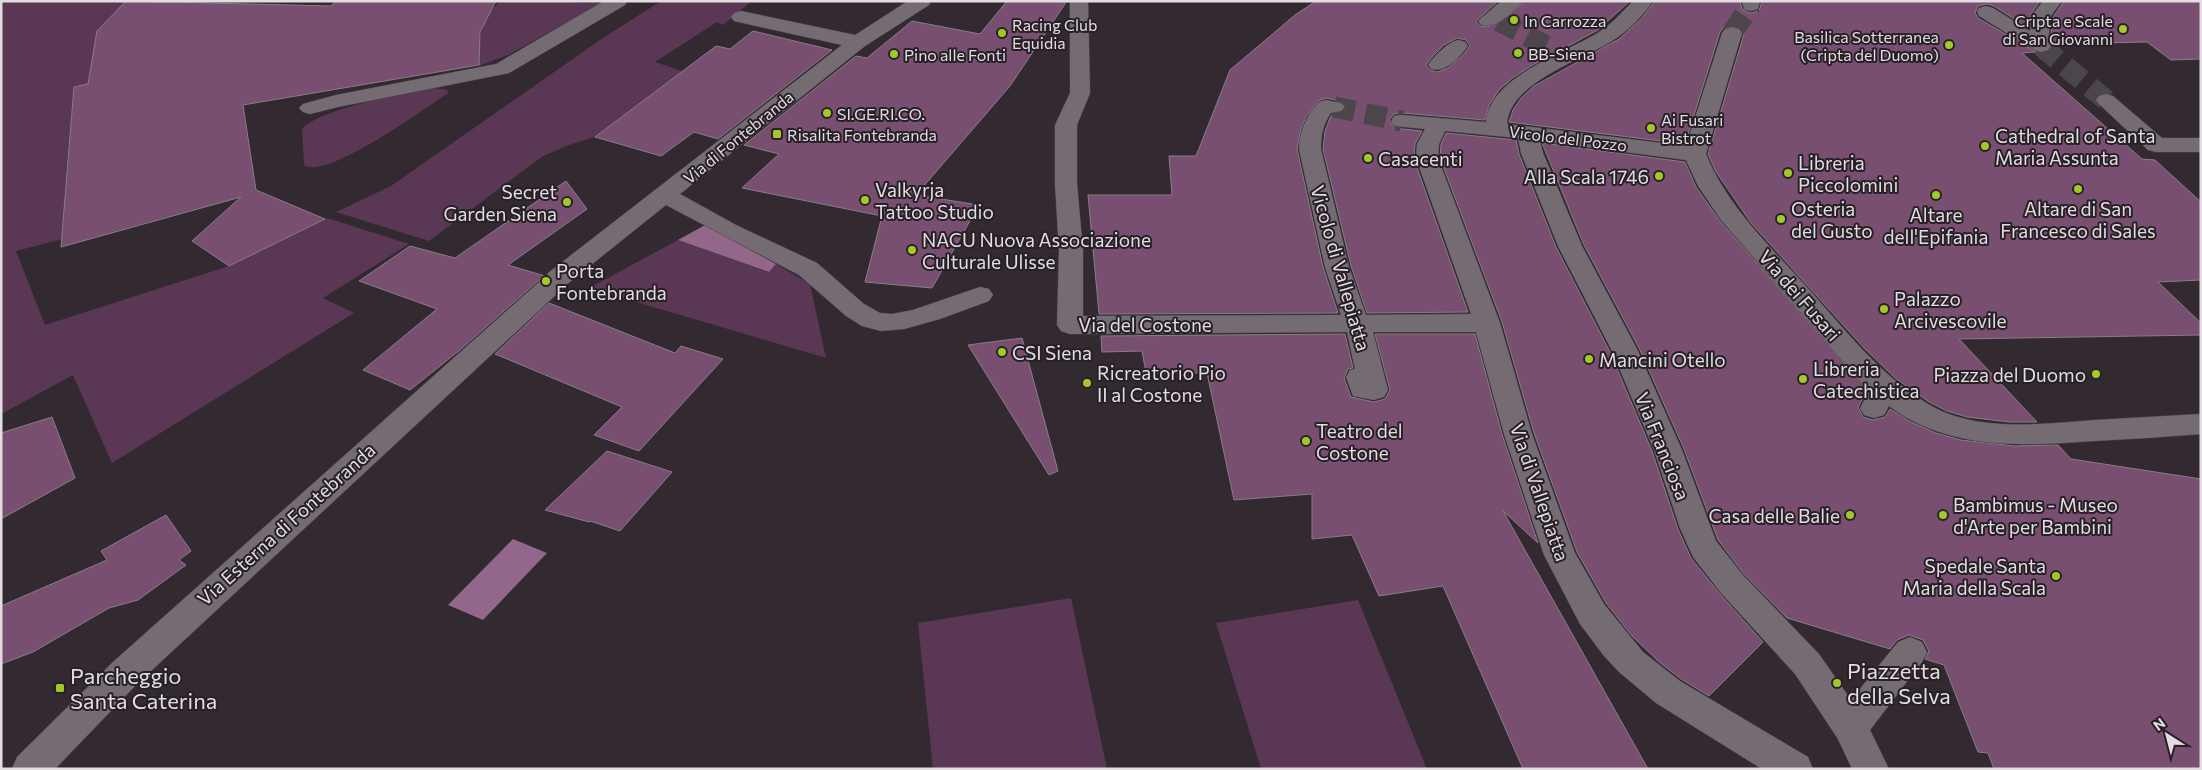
<svg xmlns="http://www.w3.org/2000/svg" width="2202" height="770" font-family="Commissioner,sans-serif">
  <rect width="100%" height="100%" fill="#322a30"/>
  <!-- green -->
  <path fill="#5a3754" d="M 1,1 L 126,1 L 88,84 L 74,87 L 62,239 L 16,251 L 45,325 L 229,266 L 327,218 L 409,244 L 323,298 L 354,313 L 112,463 L 73,375 L 1,414 Z
    M 500,1 L 602,3 L 508,55 L 479,66 C 480,37 478,23 500,1 Z
    M 661,1 L 752,1 L 723,25 L 717,22 L 655,62 L 682,71 L 595,137 L 569,145 L 543,156 L 429,241 L 336,212 L 391,186 L 600,40 Z
    M 434,88 L 447,90 L 448,93 C 426,108 325,181 304,165 L 302,129 C 319,109 405,93 434,88 Z
    M 678,240 L 768,272 L 776,264 L 810,284 L 826,358 L 589,288 Z
    M 1071,598 L 1107,769 L 933,769 L 918,623 Z
    M 1358,600 L 1427,769 L 1261,769 L 1216,623 Z"/>
  <!-- water -->
  <path fill="#93668b" d="M 705,225 L 776,264 L 769,272 L 678,240 Z
    M 513,539 L 547,553 L 483,620 L 448,605 Z"/>
  <!-- building -->
  <path fill="#784e71" stroke="#887e86" fill-rule="evenodd" d="M 126,1 L 331,6 L 336,1 L 496,1 L 480,32 L 479,65 L 243,105 L 256,190 L 325,219 L 229,266 L 192,241 L 241,197 L 61,247 L 74,87 L 88,84 L 97,31 Z
    M 1007,1 L 1067,1 L 1010,86 L 916,195 L 979,205 L 932,288 L 865,282 L 882,216 L 742,188 L 779,154 L 744,145 L 856,56 L 867,58 L 912,21 L 980,34 Z
    M 1316,1 L 1498,1 L 1476,21 L 1480,26 L 1487,27 L 1505,20 L 1524,1 L 1630,1 L 1598,30 L 1531,66 L 1514,77 L 1499,90 L 1489,105 L 1485,120 L 1402,113 L 1394,114 L 1389,120 L 1394,128 L 1422,131 L 1415,144 L 1414,159 L 1468,312 L 1367,313 L 1351,266 L 1323,149 L 1325,131 L 1330,118 L 1332,115 L 1342,112 L 1347,107 L 1341,101 L 1326,98 L 1318,101 L 1306,117 L 1301,129 L 1297,149 L 1323,267 L 1338,313 L 1099,314 L 1088,195 L 1172,195 L 1169,156 L 1196,156 L 1230,70 L 1295,15 ZM 1457,38 L 1466,40 L 1470,46 L 1462,56 L 1448,68 L 1437,72 L 1430,70 L 1426,65 L 1433,56 L 1444,45 Z
    M 1655,1 L 1740,1 L 1742,9 L 1750,13 L 1759,11 L 1762,1 L 2040,1 L 2031,14 L 2028,28 L 1994,6 L 1987,4 L 1978,6 L 1975,13 L 1978,18 L 2036,52 L 2022,53 L 2142,159 L 2155,160 L 2201,202 L 2201,280 L 2158,282 L 2201,323 L 2201,335 L 1959,339 L 2037,422 L 2009,422 L 1967,417 L 1947,411 L 1929,402 L 1895,378 L 1864,348 L 1751,223 L 1716,172 L 1708,154 L 1744,34 L 1740,27 L 1731,25 L 1724,27 L 1720,32 L 1685,144 L 1509,122 L 1513,110 L 1521,98 L 1534,86 L 1619,39 L 1641,19 Z
    M 2064,1 L 2201,1 L 2201,59 L 2171,60 L 2147,42 L 2052,44 L 2050,41 L 2053,17 Z
    M 753,31 L 832,50 L 718,139 L 694,132 L 661,156 L 595,137 L 716,46 L 730,49 Z
    M 1446,133 L 1516,140 L 1519,154 L 1556,247 L 1609,350 L 1652,451 L 1678,529 L 1691,558 L 1720,594 L 1763,642 L 1709,696 L 1681,679 L 1659,662 L 1632,636 L 1606,603 L 1577,552 L 1534,433 L 1502,322 L 1440,158 L 1441,144 Z
    M 1542,143 L 1685,162 L 1696,187 L 1720,221 L 1868,390 L 1858,407 L 1863,417 L 1873,420 L 1885,417 L 1890,409 L 1911,422 L 1936,433 L 1961,440 L 2014,446 L 2058,445 L 2071,459 L 2201,479 L 2201,769 L 1994,769 L 1988,753 L 1978,752 L 1944,665 L 1925,659 L 1929,651 L 1923,640 L 1909,635 L 1897,640 L 1890,649 L 1787,618 L 1744,574 L 1718,540 L 1684,449 L 1639,348 L 1584,245 Z
    M 566,181 L 587,209 L 508,265 L 545,276 L 544,278 L 539,280 L 460,350 L 410,390 L 363,370 L 437,309 L 359,281 L 410,246 L 455,258 Z
    M 549,303 L 675,353 L 681,346 L 723,359 L 639,451 L 594,435 L 622,407 L 495,354 Z
    M 1345,334 L 1353,368 L 1348,369 L 1344,378 L 1351,397 L 1374,402 L 1385,399 L 1390,390 L 1375,334 L 1475,334 L 1502,434 L 1538,543 L 1503,511 L 1648,769 L 1523,769 L 1443,586 L 1379,596 L 1352,535 L 1312,539 L 1312,494 L 1234,500 L 1207,373 L 1146,373 L 1142,351 L 1102,352 L 1101,336 Z
    M 1022,338 L 1058,471 L 1049,475 L 968,345 Z
    M 52,417 L 75,478 L 1,519 L 1,433 Z
    M 607,451 L 672,472 L 620,531 L 590,521 L 589,522 L 545,510 Z
    M 166,515 L 191,551 L 179,560 L 186,565 L 138,600 L 109,608 L 33,652 L 1,664 L 1,606 L 107,560 L 101,551 Z"/>
  <g fill="none" stroke-linecap="round" stroke-linejoin="round">
    <!-- minor-tunnel -->
    <path stroke="#4c454b" stroke-width="21" stroke-dasharray="21 11" stroke-linecap="butt" d="M 1499,21 L 1552,49
      M 1732,33 L 1751,5
      M 2041,46 L 2106,100
      M 1334,107 L 1402,121"/>
    <!-- minor casing -->
    <g stroke="#4e484c" stroke-width="1">
      <path id="minor" d="M 604,1 L 627,1 L 625,5 L 509,73 L 338,107 L 310,114 L 303,112 L 299,108 L 303,104 L 336,95 L 496,64 Z
        M 908,1 L 931,1 L 929,5 L 865,46 L 680,194 L 736,225 L 817,263 L 864,304 L 880,313 L 892,314 L 913,310 L 980,287 L 989,289 L 993,295 L 989,301 L 940,319 L 904,329 L 881,331 L 862,326 L 846,316 L 799,275 L 666,205 L 566,285 L 561,286 L 558,293 L 137,684 L 55,769 L 12,769 L 17,757 L 113,662 L 540,281 L 545,280 L 548,273 L 842,45 L 734,21 L 731,17 L 734,13 L 741,11 L 855,35 Z
        M 1070,1 L 1088,1 L 1090,93 L 1077,125 L 1077,184 L 1083,251 L 1083,316 L 1341,315 L 1325,267 L 1299,149 C 1300,130 1306,116 1319,102 L 1326,100 L 1341,103 L 1345,107 L 1341,111 L 1331,113 C 1323,124 1321,136 1321,149 L 1349,267 L 1366,315 L 1471,314 L 1416,158 L 1417,144 L 1425,129 L 1394,126 L 1391,121 L 1394,116 L 1402,115 L 1486,122 C 1490,76 1566,53 1599,32 C 1612,24 1622,12 1633,1 L 1653,1 C 1643,16 1627,32 1612,41 C 1582,60 1509,83 1507,124 L 1686,146 L 1722,33 L 1725,29 L 1732,27 L 1739,29 L 1742,33 L 1706,154 C 1727,206 1769,245 1806,286 C 1843,327 1879,375 1928,404 C 1976,433 2041,424 2095,420 C 2130,418 2165,416 2201,414 L 2201,434 C 2165,437 2130,439 2094,441 C 2024,446 1949,451 1889,406 L 1884,415 L 1874,418 L 1864,415 L 1860,408 L 1870,390 L 1860,381 L 1721,220 L 1698,186 L 1686,160 L 1540,141 L 1543,153 L 1582,246 L 1637,349 L 1682,450 L 1716,541 L 1743,575 L 1819,654 L 1851,700 L 1898,642 L 1910,637 L 1922,642 L 1927,652 L 1922,662 L 1870,730 L 1889,769 L 1852,769 L 1838,739 L 1795,674 L 1721,593 L 1693,557 L 1680,528 L 1654,450 L 1611,349 L 1558,246 L 1521,153 L 1518,138 L 1445,131 L 1439,144 L 1438,158 L 1500,323 L 1532,434 L 1575,553 L 1604,604 L 1643,652 L 1680,681 L 1808,757 L 1813,769 L 1762,769 L 1656,703 L 1619,672 L 1604,656 L 1580,624 L 1544,555 L 1504,434 L 1476,332 L 1373,332 L 1388,390 L 1384,397 L 1374,400 L 1353,396 L 1346,377 L 1350,370 L 1355,369 L 1347,332 L 1070,334 L 1061,331 L 1057,325 L 1059,251 L 1055,184 L 1055,125 L 1070,93 Z
        M 1501,1 L 1522,1 C 1514,13 1496,29 1481,25 L 1478,21 Z
        M 1742,1 L 1760,1 L 1758,9 L 1751,11 L 1744,9 Z
        M 2043,1 L 2062,1 L 2051,16 L 2048,42 L 2051,46 L 2048,50 L 2041,52 L 2034,50 L 1979,16 L 1977,12 L 1979,8 L 1986,6 L 1993,8 L 2030,31 L 2032,15 Z
        M 1458,40 L 1465,42 L 1468,46 C 1459,58 1446,73 1431,69 L 1428,65 C 1435,55 1447,43 1458,40 Z
        M 2106,94 L 2113,96 L 2162,138 L 2201,138 L 2201,152 L 2156,152 L 2148,150 L 2099,104 L 2096,100 L 2099,96 Z"/>
    </g>
    <!-- minor -->
    <use href="#minor" fill="#756c73" fill-rule="evenodd"/>
  </g>
  <!-- markers -->
  <g fill="#a2c928" stroke="#282027" stroke-width="2">
    <circle cx="1514" cy="20" r="5"/>
    <circle cx="2123" cy="29" r="5"/>
    <circle cx="1002" cy="33" r="5"/>
    <circle cx="1949" cy="45" r="5"/>
    <circle cx="1518" cy="53" r="5"/>
    <circle cx="894" cy="54" r="5"/>
    <circle cx="827" cy="113" r="5"/>
    <circle cx="1651" cy="128" r="5"/>
    <rect x="772" y="129" width="10" height="10" rx="2.5"/>
    <circle cx="1985" cy="146" r="5"/>
    <circle cx="1368" cy="158" r="5"/>
    <circle cx="1788" cy="173" r="5"/>
    <circle cx="1659" cy="176" r="5"/>
    <circle cx="2078" cy="189" r="5"/>
    <circle cx="1936" cy="195" r="5"/>
    <circle cx="865" cy="200" r="5"/>
    <circle cx="567" cy="202" r="5"/>
    <circle cx="1781" cy="219" r="5"/>
    <circle cx="912" cy="250" r="5"/>
    <circle cx="546" cy="281" r="5"/>
    <circle cx="1884" cy="309" r="5"/>
    <circle cx="1002" cy="352" r="5"/>
    <circle cx="1589" cy="359" r="5"/>
    <circle cx="2096" cy="374" r="5"/>
    <circle cx="1803" cy="379" r="5"/>
    <circle cx="1087" cy="383" r="5"/>
    <circle cx="1306" cy="441" r="5"/>
    <circle cx="1850" cy="515" r="5"/>
    <circle cx="1943" cy="515" r="5"/>
    <circle cx="2056" cy="576" r="5"/>
    <circle cx="1837" cy="683" r="5"/>
    <rect x="55" y="683" width="10" height="10" rx="2.5"/>
  </g>
  <g text-anchor="middle" dominant-baseline="central" stroke-width="4" stroke-linejoin="round" paint-order="stroke">
    <!-- far-poi labels -->
    <g font-size="16" fill="#e2dde1" stroke="#282027" text-anchor="start">
      <text x="1524" y="20">In Carrozza</text>
      <text x="2113" y="20" text-anchor="end">Cripta e Scale<tspan x="2113" dy="18">di San Giovanni</tspan></text>
      <text x="1012" y="24">Racing Club<tspan x="1012" dy="18">Equidia</tspan></text>
      <text x="1939" y="36" text-anchor="end">Basilica Sotterranea<tspan x="1939" dy="18">(Cripta del Duomo)</tspan></text>
      <text x="1528" y="53">BB-Siena</text>
      <text x="904" y="54">Pino alle Fonti</text>
      <text x="837" y="113">SI.GE.RI.CO.</text>
      <text x="1661" y="119">Ai Fusari<tspan x="1661" dy="18">Bistrot</tspan></text>
      <text x="787" y="134">Risalita Fontebranda</text>
    </g>
    <!-- far-street labels -->
    <g font-size="16" fill="#e2dde1" stroke="#282027">
      <text transform="translate(738 137) rotate(-39)">Via di Fontebranda</text>
      <text transform="translate(1568 138) rotate(7)">Vicolo del Pozzo</text>
    </g>
    <!-- poi labels -->
    <g font-size="19" fill="#e2dde1" stroke="#282027" text-anchor="start">
      <text x="1995" y="135">Cathedral of Santa<tspan x="1995" dy="22">Maria Assunta</tspan></text>
      <text x="1378" y="158">Casacenti</text>
      <text x="1798" y="162">Libreria<tspan x="1798" dy="22">Piccolomini</tspan></text>
      <text x="1649" y="176" text-anchor="end">Alla Scala 1746</text>
      <text x="875" y="189">Valkyrja<tspan x="875" dy="22">Tattoo Studio</tspan></text>
      <text x="557" y="191" text-anchor="end">Secret<tspan x="557" dy="22">Garden Siena</tspan></text>
      <text x="1791" y="208">Osteria<tspan x="1791" dy="22">del Gusto</tspan></text>
      <text x="2078" y="208" text-anchor="middle">Altare di San<tspan x="2078" dy="22">Francesco di Sales</tspan></text>
      <text x="1936" y="214" text-anchor="middle">Altare<tspan x="1936" dy="22">dell'Epifania</tspan></text>
      <text x="922" y="239">NACU Nuova Associazione<tspan x="922" dy="22">Culturale Ulisse</tspan></text>
      <text x="556" y="270">Porta<tspan x="556" dy="22">Fontebranda</tspan></text>
      <text x="1894" y="298">Palazzo<tspan x="1894" dy="22">Arcivescovile</tspan></text>
      <text x="1012" y="352">CSI Siena</text>
      <text x="1599" y="359">Mancini Otello</text>
      <text x="1813" y="368">Libreria<tspan x="1813" dy="22">Catechistica</tspan></text>
      <text x="1097" y="372">Ricreatorio Pio<tspan x="1097" dy="22">II al Costone</tspan></text>
      <text x="2086" y="374" text-anchor="end">Piazza del Duomo</text>
      <text x="1316" y="430">Teatro del<tspan x="1316" dy="22">Costone</tspan></text>
      <text x="1953" y="504">Bambimus - Museo<tspan x="1953" dy="22">d'Arte per Bambini</tspan></text>
      <text x="1840" y="515" text-anchor="end">Casa delle Balie</text>
      <text x="2046" y="565" text-anchor="end">Spedale Santa<tspan x="2046" dy="22">Maria della Scala</tspan></text>
    </g>
    <!-- street labels -->
    <g font-size="19" fill="#e2dde1" stroke="#282027">
      <text transform="translate(1341 268) rotate(74)">Vicolo di Vallepiatta</text>
      <text transform="translate(1800 295) rotate(49)">Via dei Fusari</text>
      <text x="1145" y="324">Via del Costone</text>
      <text transform="translate(1663 446) rotate(68)">Via Franciosa</text>
      <text transform="translate(1540 492) rotate(71)">Via di Vallepiatta</text>
      <text transform="translate(286 524) rotate(-42)">Via Esterna di Fontebranda</text>
    </g>
    <!-- near-poi labels -->
    <g font-size="22" fill="#e2dde1" stroke="#282027" text-anchor="start">
      <text x="1847" y="670">Piazzetta<tspan x="1847" dy="25">della Selva</tspan></text>
      <text x="70" y="675">Parcheggio<tspan x="70" dy="25">Santa Caterina</tspan></text>
    </g>
  </g>
  <!-- border -->
  <rect width="2202" height="770" fill="none" stroke="#e2dde1" stroke-width="5"/>
  <!-- north arrow -->
  <g transform="translate(2167 735) rotate(324)" stroke="#282027" stroke-width="4" paint-order="stroke">
  <path d="M0-4L9 19L0 12L-9 19Z" fill="#e2dde1"/>
  <text y="-8" font-size="14" font-weight="bold" text-anchor="middle" fill="#e2dde1">N</text>
  </g>
</svg>
